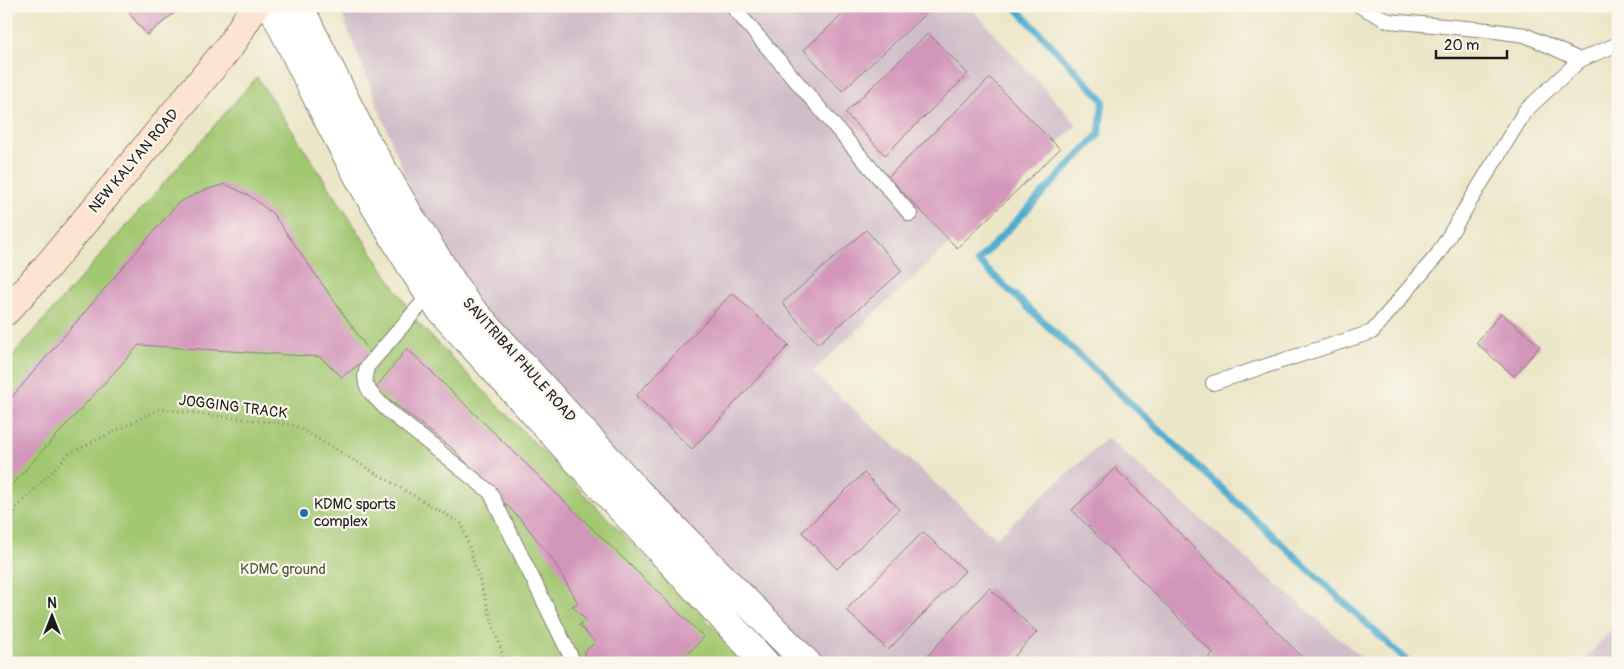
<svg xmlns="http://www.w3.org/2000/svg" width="1624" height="669" font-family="Pangolin,sans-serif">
  <rect width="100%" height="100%" fill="#fbf7ec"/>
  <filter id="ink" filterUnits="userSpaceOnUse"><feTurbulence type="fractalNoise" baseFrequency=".02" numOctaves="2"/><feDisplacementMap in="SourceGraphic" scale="10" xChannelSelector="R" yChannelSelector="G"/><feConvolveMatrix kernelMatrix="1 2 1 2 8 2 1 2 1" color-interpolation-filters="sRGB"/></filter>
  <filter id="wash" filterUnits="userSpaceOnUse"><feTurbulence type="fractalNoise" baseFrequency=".0096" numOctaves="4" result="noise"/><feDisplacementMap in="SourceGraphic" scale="20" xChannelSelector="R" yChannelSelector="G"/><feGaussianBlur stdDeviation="1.12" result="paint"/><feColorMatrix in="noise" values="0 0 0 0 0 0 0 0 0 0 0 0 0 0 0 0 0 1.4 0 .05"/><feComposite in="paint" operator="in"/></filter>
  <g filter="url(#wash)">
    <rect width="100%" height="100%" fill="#ece6c8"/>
    <!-- industrial -->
    <path fill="#d1bdc9" d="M 339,6 L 969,6 L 1077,125 L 812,372 L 996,538 L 1107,438 L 1368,663 L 810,663 L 457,309 Z
      M 1618,622 L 1618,663 L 1582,663 Z"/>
    <!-- green -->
    <path fill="#a3c872" stroke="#607247" d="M 257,77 L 418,323 L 748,663 L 6,663 L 6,363 Z"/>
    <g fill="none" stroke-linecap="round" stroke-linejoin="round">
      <!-- stream -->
      <path stroke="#50acce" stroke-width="7" d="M 1014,6 L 1103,100 L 1099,134 L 978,261 L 1409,663"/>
    </g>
    <g id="blocks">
      <!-- building -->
      <path fill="#d396bb" d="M 137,6 L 183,6 L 147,35 L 129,13 Z
        M 852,6 L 930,6 L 932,8 L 842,91 L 804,50 Z
        M 928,33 L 968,74 L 885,155 L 845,113 Z
        M 990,78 L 1060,149 L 957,248 L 888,177 Z
        M 225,184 L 250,196 L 273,214 L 372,355 L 342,377 L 320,357 L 139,345 L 6,491 L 6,404 L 178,203 L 202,191 Z
        M 866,230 L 902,271 L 818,344 L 782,303 Z
        M 732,293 L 789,345 L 692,449 L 636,396 Z
        M 1501,313 L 1540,346 L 1514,376 L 1476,343 Z
        M 407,348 L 704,637 L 679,663 L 592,663 L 583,653 L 595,642 L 579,625 L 586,620 L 572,606 L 578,603 L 554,562 L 524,523 L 453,449 L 375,389 Z
        M 1115,468 L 1308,663 L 1204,663 L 1213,653 L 1072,510 Z
        M 864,473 L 899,509 L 837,569 L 802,532 Z
        M 923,532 L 965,571 L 888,650 L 846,610 Z
        M 989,588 L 1037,632 L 1008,663 L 921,663 Z"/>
    </g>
  </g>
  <g filter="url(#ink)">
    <use href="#blocks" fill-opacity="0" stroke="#848172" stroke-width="1"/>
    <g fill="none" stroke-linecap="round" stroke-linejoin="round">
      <!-- service casing -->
      <g stroke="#848172" stroke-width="16">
        <path id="service" d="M 732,6 L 910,214
          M 1360,6 L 1388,21 L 1488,30 L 1525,35 L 1580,60
          M 429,295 L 367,367 L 365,376 L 366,384 L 370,392 L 386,409 L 490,492 L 574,663
          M 1213,383 L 1372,332 L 1438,254 L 1525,111 L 1580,60 L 1618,44"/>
      </g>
      <!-- tertiary casing -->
      <g stroke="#848172" stroke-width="30">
        <path id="tertiary" d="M 272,6 C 312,88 351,169 399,246 C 413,269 426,292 443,313 L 616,503 L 765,663
          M 299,6 L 363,136 L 411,218 L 465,302 L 638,492 L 807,663"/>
      </g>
      <!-- secondary casing -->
      <g stroke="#848172" stroke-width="30">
        <path id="secondary" d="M 6,311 L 45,269 L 230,46 L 255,6"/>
      </g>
      <!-- path -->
      <path stroke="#848172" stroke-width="3" stroke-dasharray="1 4" stroke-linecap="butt" d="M 6,541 L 17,507 L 70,453 L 160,409 L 294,425 L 462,524 L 505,663"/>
      <!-- service -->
      <use href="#service" stroke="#fff" stroke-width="14"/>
      <!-- tertiary -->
      <use href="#tertiary" stroke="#fff" stroke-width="28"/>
      <!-- secondary -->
      <use href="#secondary" stroke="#fde4d0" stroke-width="28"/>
    </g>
  </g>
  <!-- markers -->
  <circle fill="#1f6fb2" stroke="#fbf7ec" stroke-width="2" cx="304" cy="513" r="5"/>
  <g text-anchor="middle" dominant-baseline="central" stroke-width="4.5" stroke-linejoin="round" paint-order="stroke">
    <!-- street labels -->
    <g font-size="15" fill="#1c1c1c" stroke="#fbf7ec">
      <text transform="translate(134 161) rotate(-50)">NEW KALYAN ROAD</text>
      <text transform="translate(519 360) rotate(48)">SAVITRIBAI PHULE ROAD</text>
      <text transform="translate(233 407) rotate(7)">JOGGING TRACK</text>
    </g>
    <!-- poi labels -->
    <g font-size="15" fill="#1c1c1c" stroke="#fbf7ec" text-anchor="start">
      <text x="314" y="504">KDMC sports<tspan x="314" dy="17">complex</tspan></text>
    </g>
    <!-- park labels -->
    <g font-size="15" fill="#4b583a" stroke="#fbf7ec">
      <text x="283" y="569">KDMC ground</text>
    </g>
  </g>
  <!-- margin -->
  <rect width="1624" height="669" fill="none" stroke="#fbf7ec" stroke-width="25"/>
  <!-- north arrow -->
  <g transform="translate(52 616)" stroke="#fbf7ec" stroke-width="4" paint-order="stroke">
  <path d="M0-4L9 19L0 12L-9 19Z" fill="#1c1c1c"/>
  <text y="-8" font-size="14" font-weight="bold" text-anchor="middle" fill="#1c1c1c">N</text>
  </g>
  <!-- scale -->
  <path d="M1436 50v8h71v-8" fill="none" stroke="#1c1c1c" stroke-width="2.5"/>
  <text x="1444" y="50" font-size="15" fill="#1c1c1c" stroke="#fbf7ec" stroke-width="4" paint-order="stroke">20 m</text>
</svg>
